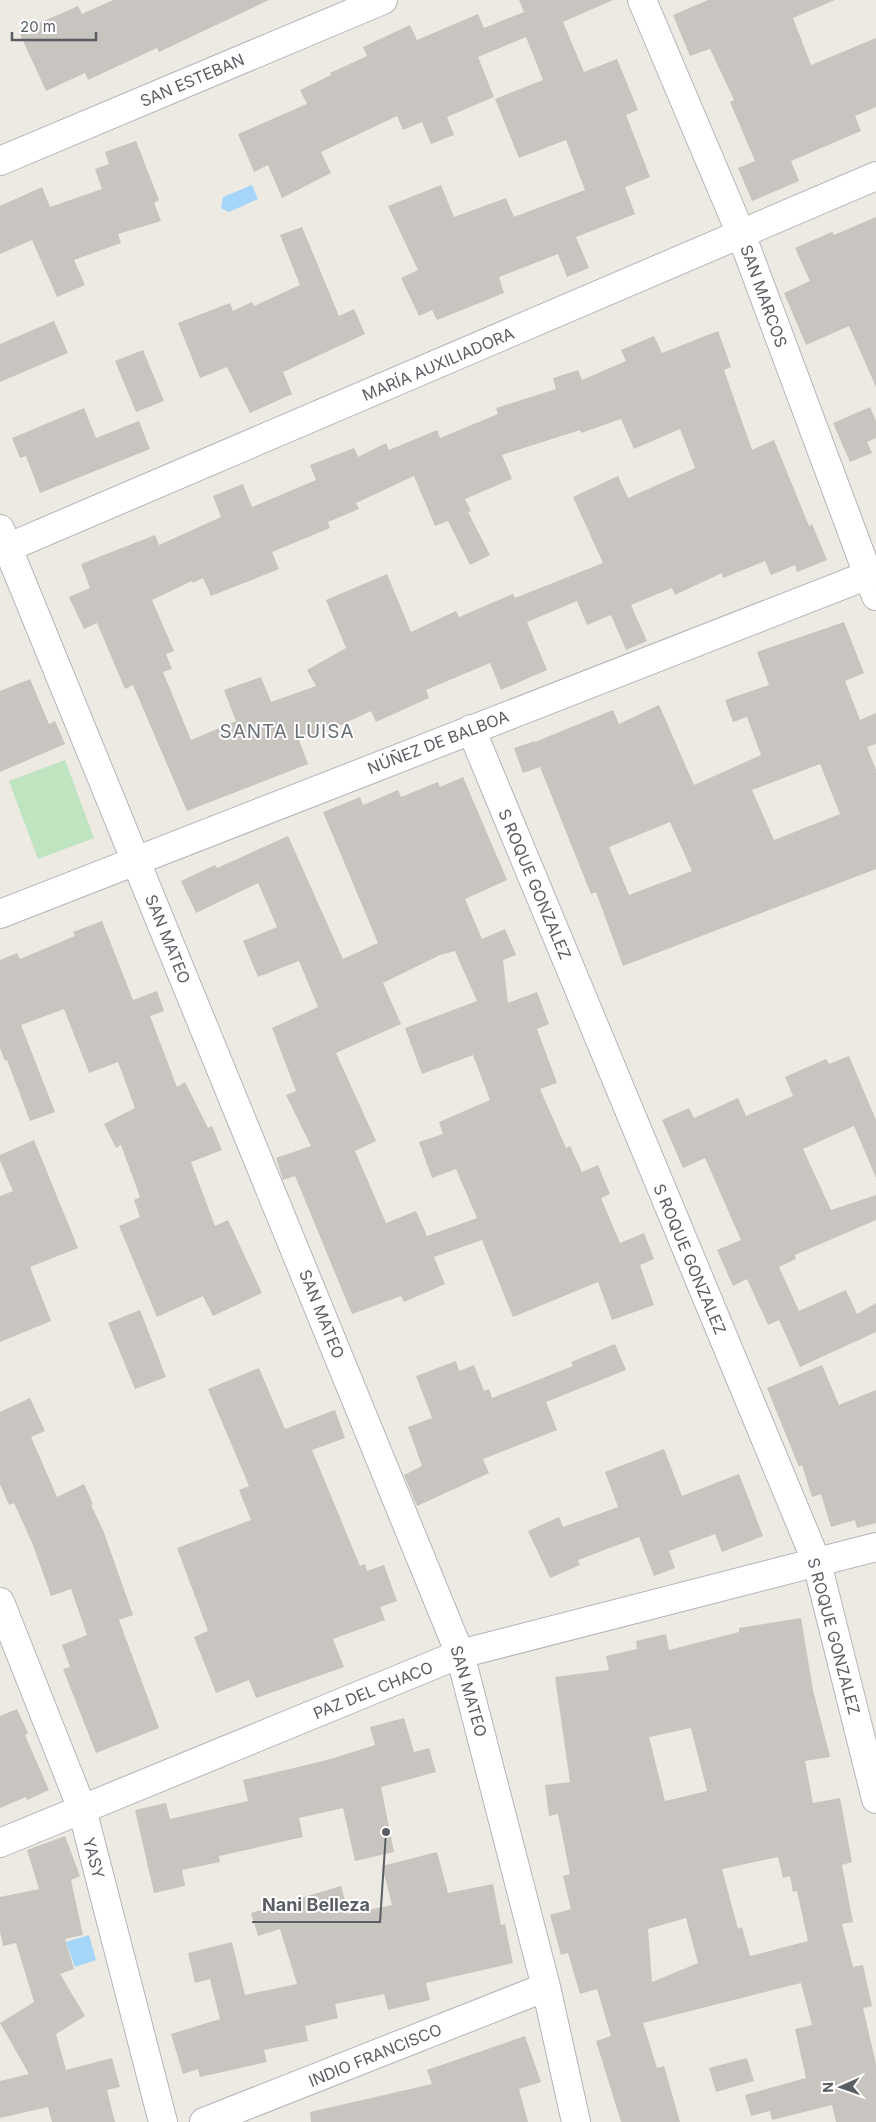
<svg xmlns="http://www.w3.org/2000/svg" width="876" height="2122" font-family="Inter,sans-serif">
  <rect width="100%" height="100%" fill="#eceae2"/>
  <!-- green -->
  <path fill="#c0e3c0" d="M 65,760 L 94,838 L 38,859 L 9,781 Z"/>
  <!-- water -->
  <path fill="#a5d6f9" d="M 252,185 L 258,199 L 229,212 L 221,208 L 223,197 Z
    M 89,1935 L 96,1960 L 75,1967 L 66,1942 Z"/>
  <!-- building -->
  <path fill="#c8c4bf" fill-rule="evenodd" d="M 113,0 L 269,0 L 159,52 L 157,48 L 88,80 L 85,73 L 46,91 L 19,32 L 78,6 L 82,14 Z
    M 519,0 L 613,0 L 563,22 L 584,72 L 617,59 L 638,110 L 626,115 L 650,177 L 625,187 L 635,214 L 576,237 L 589,268 L 567,277 L 558,254 L 499,277 L 504,293 L 437,320 L 432,310 L 419,316 L 401,278 L 418,270 L 388,206 L 441,185 L 454,217 L 506,198 L 514,217 L 585,190 L 566,140 L 519,158 L 495,99 L 543,80 L 526,37 L 478,57 L 494,97 L 447,117 L 454,135 L 431,144 L 422,122 L 403,130 L 397,116 L 321,152 L 331,173 L 282,198 L 268,165 L 254,172 L 238,134 L 307,104 L 300,90 L 331,75 L 330,73 L 367,56 L 363,47 L 410,25 L 417,40 L 478,14 L 484,28 L 524,12 Z
    M 708,0 L 835,0 L 793,18 L 811,65 L 876,38 L 876,107 L 855,116 L 861,131 L 791,161 L 799,181 L 752,201 L 738,168 L 755,161 L 730,102 L 734,100 L 710,49 L 690,56 L 673,15 Z
    M 136,141 L 159,200 L 154,203 L 161,221 L 118,234 L 121,243 L 74,260 L 85,285 L 57,297 L 32,240 L 0,254 L 0,206 L 42,187 L 50,207 L 102,189 L 95,169 L 109,164 L 105,152 Z
    M 876,217 L 876,387 L 849,326 L 806,345 L 784,293 L 810,281 L 795,248 L 832,232 L 834,235 Z
    M 302,227 L 339,316 L 354,309 L 365,334 L 283,372 L 292,394 L 250,413 L 227,367 L 200,378 L 178,323 L 230,303 L 233,311 L 252,302 L 254,306 L 300,285 L 280,235 Z
    M 54,321 L 68,353 L 0,382 L 0,344 Z
    M 718,331 L 731,367 L 724,370 L 752,450 L 774,440 L 809,526 L 812,524 L 827,560 L 797,572 L 795,565 L 771,575 L 765,561 L 723,578 L 722,573 L 675,595 L 672,588 L 631,605 L 647,641 L 626,650 L 611,615 L 587,625 L 577,601 L 527,622 L 547,670 L 501,690 L 490,663 L 426,690 L 429,698 L 376,722 L 371,711 L 330,730 L 299,740 L 308,764 L 187,811 L 133,685 L 125,689 L 97,623 L 84,629 L 69,597 L 90,588 L 81,564 L 155,535 L 159,545 L 221,517 L 213,496 L 243,484 L 252,507 L 316,480 L 310,465 L 354,448 L 358,457 L 386,443 L 389,450 L 437,430 L 440,438 L 498,414 L 496,408 L 556,389 L 553,378 L 578,370 L 582,380 L 626,361 L 621,350 L 654,336 L 662,353 ZM 621,419 L 634,449 L 680,429 L 695,468 L 628,498 L 618,476 L 573,497 L 603,563 L 515,598 L 513,594 L 459,617 L 456,611 L 411,632 L 387,574 L 326,600 L 346,648 L 307,670 L 316,686 L 271,702 L 261,677 L 224,690 L 236,721 L 191,740 L 163,672 L 172,669 L 166,654 L 174,651 L 152,600 L 192,581 L 193,583 L 203,578 L 211,596 L 279,569 L 272,552 L 330,528 L 328,522 L 359,509 L 356,503 L 414,476 L 435,526 L 448,521 L 470,565 L 490,555 L 468,512 L 471,511 L 465,499 L 512,479 L 502,455 L 580,430 L 581,433 Z
    M 143,350 L 164,401 L 136,412 L 115,361 Z
    M 870,407 L 876,421 L 876,438 L 867,442 L 872,453 L 850,462 L 833,423 Z
    M 84,408 L 96,438 L 139,421 L 150,449 L 40,493 L 26,456 L 20,458 L 12,438 Z
    M 844,622 L 864,673 L 845,681 L 860,720 L 876,713 L 876,744 L 867,747 L 876,770 L 876,869 L 623,966 L 596,892 L 591,894 L 540,767 L 523,773 L 514,748 L 535,741 L 535,742 L 613,710 L 619,724 L 659,705 L 694,785 L 761,755 L 747,717 L 733,722 L 725,700 L 769,685 L 757,652 ZM 820,764 L 840,814 L 774,840 L 752,790 ZM 670,822 L 692,871 L 629,895 L 609,847 Z
    M 30,679 L 49,724 L 55,721 L 65,744 L 0,772 L 0,691 Z
    M 463,777 L 507,880 L 465,899 L 482,939 L 505,929 L 516,955 L 503,960 L 508,1003 L 537,992 L 549,1024 L 537,1029 L 557,1083 L 540,1089 L 566,1148 L 570,1146 L 582,1172 L 598,1165 L 610,1194 L 601,1198 L 620,1243 L 644,1233 L 654,1259 L 640,1265 L 654,1305 L 612,1320 L 598,1282 L 513,1317 L 482,1240 L 434,1257 L 445,1284 L 404,1302 L 401,1296 L 352,1314 L 295,1176 L 283,1180 L 276,1158 L 311,1146 L 286,1095 L 296,1091 L 272,1028 L 318,1007 L 299,961 L 258,977 L 243,941 L 277,927 L 258,883 L 196,913 L 181,881 L 215,865 L 217,868 L 288,836 L 343,959 L 378,943 L 323,812 L 360,797 L 363,805 L 398,790 L 401,797 L 438,782 L 440,787 ZM 455,951 L 477,1001 L 405,1028 L 422,1074 L 473,1055 L 490,1100 L 439,1122 L 443,1134 L 419,1142 L 432,1178 L 456,1169 L 477,1218 L 427,1236 L 416,1211 L 386,1223 L 355,1151 L 376,1141 L 336,1053 L 401,1024 L 383,983 L 440,955 Z
    M 102,921 L 133,1000 L 157,991 L 164,1011 L 150,1016 L 177,1087 L 185,1082 L 208,1128 L 212,1126 L 222,1150 L 191,1162 L 215,1226 L 228,1220 L 262,1293 L 213,1316 L 203,1296 L 157,1317 L 119,1226 L 140,1217 L 134,1200 L 140,1197 L 121,1145 L 116,1148 L 104,1124 L 135,1108 L 118,1062 L 89,1073 L 64,1009 L 21,1025 L 55,1112 L 30,1121 L 7,1060 L 5,1061 L 0,1048 L 0,960 L 17,953 L 20,959 L 75,936 L 73,932 Z
    M 849,1056 L 876,1120 L 876,1178 L 854,1126 L 803,1149 L 831,1210 L 876,1195 L 876,1220 L 795,1255 L 796,1259 L 779,1267 L 799,1311 L 846,1290 L 857,1314 L 876,1303 L 876,1332 L 800,1367 L 779,1320 L 768,1325 L 747,1279 L 733,1286 L 717,1250 L 741,1240 L 705,1158 L 683,1168 L 662,1120 L 689,1108 L 694,1118 L 738,1098 L 746,1116 L 793,1096 L 785,1077 L 826,1059 L 829,1064 Z
    M 34,1140 L 78,1248 L 30,1267 L 51,1321 L 0,1342 L 0,1196 L 13,1191 L 0,1161 L 0,1155 Z
    M 140,1310 L 166,1377 L 135,1389 L 108,1323 Z
    M 615,1344 L 626,1370 L 546,1402 L 557,1430 L 483,1459 L 489,1473 L 417,1506 L 404,1475 L 422,1466 L 408,1427 L 432,1418 L 416,1376 L 456,1361 L 459,1371 L 474,1365 L 484,1391 L 489,1389 L 492,1398 L 573,1366 L 571,1362 Z
    M 822,1365 L 839,1405 L 876,1390 L 876,1523 L 857,1528 L 855,1520 L 831,1527 L 821,1494 L 812,1497 L 802,1465 L 799,1467 L 767,1388 Z
    M 259,1368 L 285,1429 L 335,1410 L 345,1438 L 312,1450 L 360,1566 L 365,1564 L 367,1571 L 384,1565 L 397,1601 L 380,1607 L 385,1620 L 333,1639 L 344,1667 L 256,1698 L 249,1680 L 216,1693 L 194,1637 L 208,1631 L 177,1548 L 251,1520 L 239,1490 L 249,1486 L 208,1389 Z
    M 30,1398 L 45,1431 L 31,1437 L 57,1497 L 84,1484 L 93,1504 L 91,1505 L 103,1530 L 133,1615 L 119,1620 L 159,1728 L 96,1753 L 63,1669 L 70,1667 L 62,1645 L 87,1635 L 71,1589 L 51,1596 L 33,1545 L 14,1503 L 9,1505 L 0,1484 L 0,1412 Z
    M 664,1449 L 682,1496 L 739,1474 L 763,1536 L 722,1552 L 715,1534 L 669,1551 L 675,1568 L 654,1576 L 639,1537 L 578,1560 L 580,1565 L 550,1578 L 528,1531 L 559,1517 L 563,1527 L 618,1507 L 605,1472 Z
    M 801,1618 L 813,1690 L 830,1757 L 805,1761 L 813,1803 L 840,1798 L 852,1862 L 842,1865 L 853,1922 L 842,1924 L 853,1967 L 863,1965 L 872,2006 L 863,2008 L 876,2064 L 876,2122 L 836,2122 L 832,2105 L 772,2120 L 770,2111 L 751,2116 L 745,2095 L 806,2078 L 795,2029 L 812,2025 L 801,1983 L 643,2023 L 657,2068 L 664,2066 L 680,2122 L 621,2122 L 596,2041 L 611,2036 L 597,1989 L 580,1994 L 568,1953 L 561,1955 L 550,1915 L 571,1909 L 563,1876 L 570,1874 L 558,1814 L 549,1816 L 545,1785 L 570,1782 L 555,1677 L 609,1670 L 606,1656 L 637,1649 L 636,1641 L 666,1634 L 669,1650 L 739,1632 L 739,1628 ZM 691,1728 L 707,1791 L 665,1801 L 649,1737 ZM 778,1857 L 783,1878 L 790,1876 L 793,1892 L 797,1891 L 808,1941 L 750,1956 L 742,1927 L 738,1929 L 722,1869 ZM 686,1918 L 698,1963 L 652,1982 L 648,1929 Z
    M 17,1709 L 28,1733 L 25,1735 L 49,1790 L 27,1800 L 26,1797 L 0,1808 L 0,1716 Z
    M 404,1718 L 414,1752 L 429,1748 L 436,1772 L 381,1787 L 394,1852 L 355,1861 L 343,1808 L 299,1818 L 303,1837 L 219,1856 L 220,1862 L 182,1870 L 185,1886 L 154,1893 L 135,1810 L 166,1803 L 170,1819 L 248,1801 L 243,1780 L 327,1760 L 375,1745 L 370,1727 Z
    M 65,1836 L 80,1876 L 71,1880 L 83,1935 L 65,1939 L 74,1969 L 60,1974 L 85,2016 L 56,2034 L 66,2070 L 112,2058 L 120,2087 L 107,2090 L 115,2122 L 52,2122 L 48,2107 L 0,2118 L 0,2081 L 29,2074 L 0,2023 L 34,2002 L 16,1943 L 3,1946 L 0,1931 L 0,1897 L 39,1889 L 27,1850 Z
    M 437,1852 L 448,1893 L 493,1884 L 501,1925 L 505,1924 L 513,1963 L 426,1983 L 430,2000 L 388,2010 L 384,1994 L 335,2004 L 338,2018 L 305,2026 L 308,2041 L 264,2050 L 267,2062 L 200,2077 L 198,2069 L 183,2074 L 171,2034 L 220,2019 L 210,1979 L 195,1983 L 188,1953 L 232,1942 L 245,1995 L 297,1984 L 280,1929 L 258,1936 L 251,1913 L 341,1886 L 349,1914 L 392,1905 L 382,1866 Z
    M 525,2036 L 541,2082 L 519,2089 L 528,2122 L 311,2122 L 310,2112 L 432,2084 L 427,2070 Z
    M 747,2058 L 754,2081 L 716,2092 L 709,2068 Z"/>
  <g fill="none" stroke-linecap="round" stroke-linejoin="round">
    <!-- minor casing -->
    <g stroke="#b3b5b9" stroke-width="30">
      <path id="minor" d="M 642,0 L 741,234 L 876,596
        M 0,161 L 383,0
        M 0,529 L 460,1654 L 546,1987 L 576,2122
        M 0,551 L 876,176
        M 471,729 L 817,1563 L 876,1799
        M 0,914 L 876,572
        M 0,1602 L 82,1809 L 163,2122
        M 0,1843 L 460,1654 L 876,1547
        M 204,2122 L 546,1987"/>
    </g>
    <!-- minor -->
    <use href="#minor" stroke="#fff" stroke-width="28"/>
  </g>
  <g text-anchor="middle" dominant-baseline="central" stroke-width="4" stroke-linejoin="round" paint-order="stroke">
    <!-- street labels -->
    <g font-size="16" fill="#5a5e62" stroke="#fff">
      <text transform="translate(192 80) rotate(-23)">SAN ESTEBAN</text>
      <text transform="translate(764 296) rotate(70)">SAN MARCOS</text>
      <text transform="translate(438 364) rotate(-23)">MARÍA AUXILIADORA</text>
      <text transform="translate(438 742) rotate(-21)">NÚÑEZ DE BALBOA</text>
      <text transform="translate(535 884) rotate(67)">S ROQUE GONZALEZ</text>
      <text transform="translate(168 939) rotate(68)">SAN MATEO</text>
      <text transform="translate(690 1259) rotate(67)">S ROQUE GONZALEZ</text>
      <text transform="translate(322 1314) rotate(68)">SAN MATEO</text>
      <text transform="translate(834 1636) rotate(75)">S ROQUE GONZALEZ</text>
      <text transform="translate(373 1690) rotate(-22)">PAZ DEL CHACO</text>
      <text transform="translate(469 1691) rotate(74)">SAN MATEO</text>
      <text transform="translate(94 1858) rotate(75)">YASY</text>
      <text transform="translate(375 2055) rotate(-22)">INDIO FRANCISCO</text>
    </g>
    <!-- quarter labels -->
    <g font-size="19" letter-spacing="1" fill="#6b7074" stroke="#fff">
      <text x="287" y="731">SANTA LUISA</text>
    </g>
  </g>
  <!-- callouts -->
  <path fill="none" stroke="#5a5e62" stroke-width="2" d="M386 1832L380 1922H252"/>
  <circle fill="#5a5e62" stroke="#fff" stroke-width="2" cx="386" cy="1832" r="5"/>
  <g font-size="18" text-anchor="middle" font-weight="bold" fill="#5a5e62" stroke="#fff" stroke-width="4" stroke-linejoin="round" paint-order="stroke">
    <text x="316" y="1911">Nani Belleza</text>
  </g>
  <!-- north arrow -->
  <g transform="translate(841 2087) rotate(268)" stroke="#ffffff" stroke-width="4" paint-order="stroke">
  <path d="M0-4L9 19L0 12L-9 19Z" fill="#5a5e62"/>
  <text y="-8" font-size="14" font-weight="bold" text-anchor="middle" fill="#5a5e62">N</text>
  </g>
  <!-- scale -->
  <path d="M12 32v8h84v-8" fill="none" stroke="#5a5e62" stroke-width="2.5"/>
  <text x="20" y="32" font-size="15" fill="#5a5e62" stroke="#ffffff" stroke-width="4" paint-order="stroke">20 m</text>
</svg>
